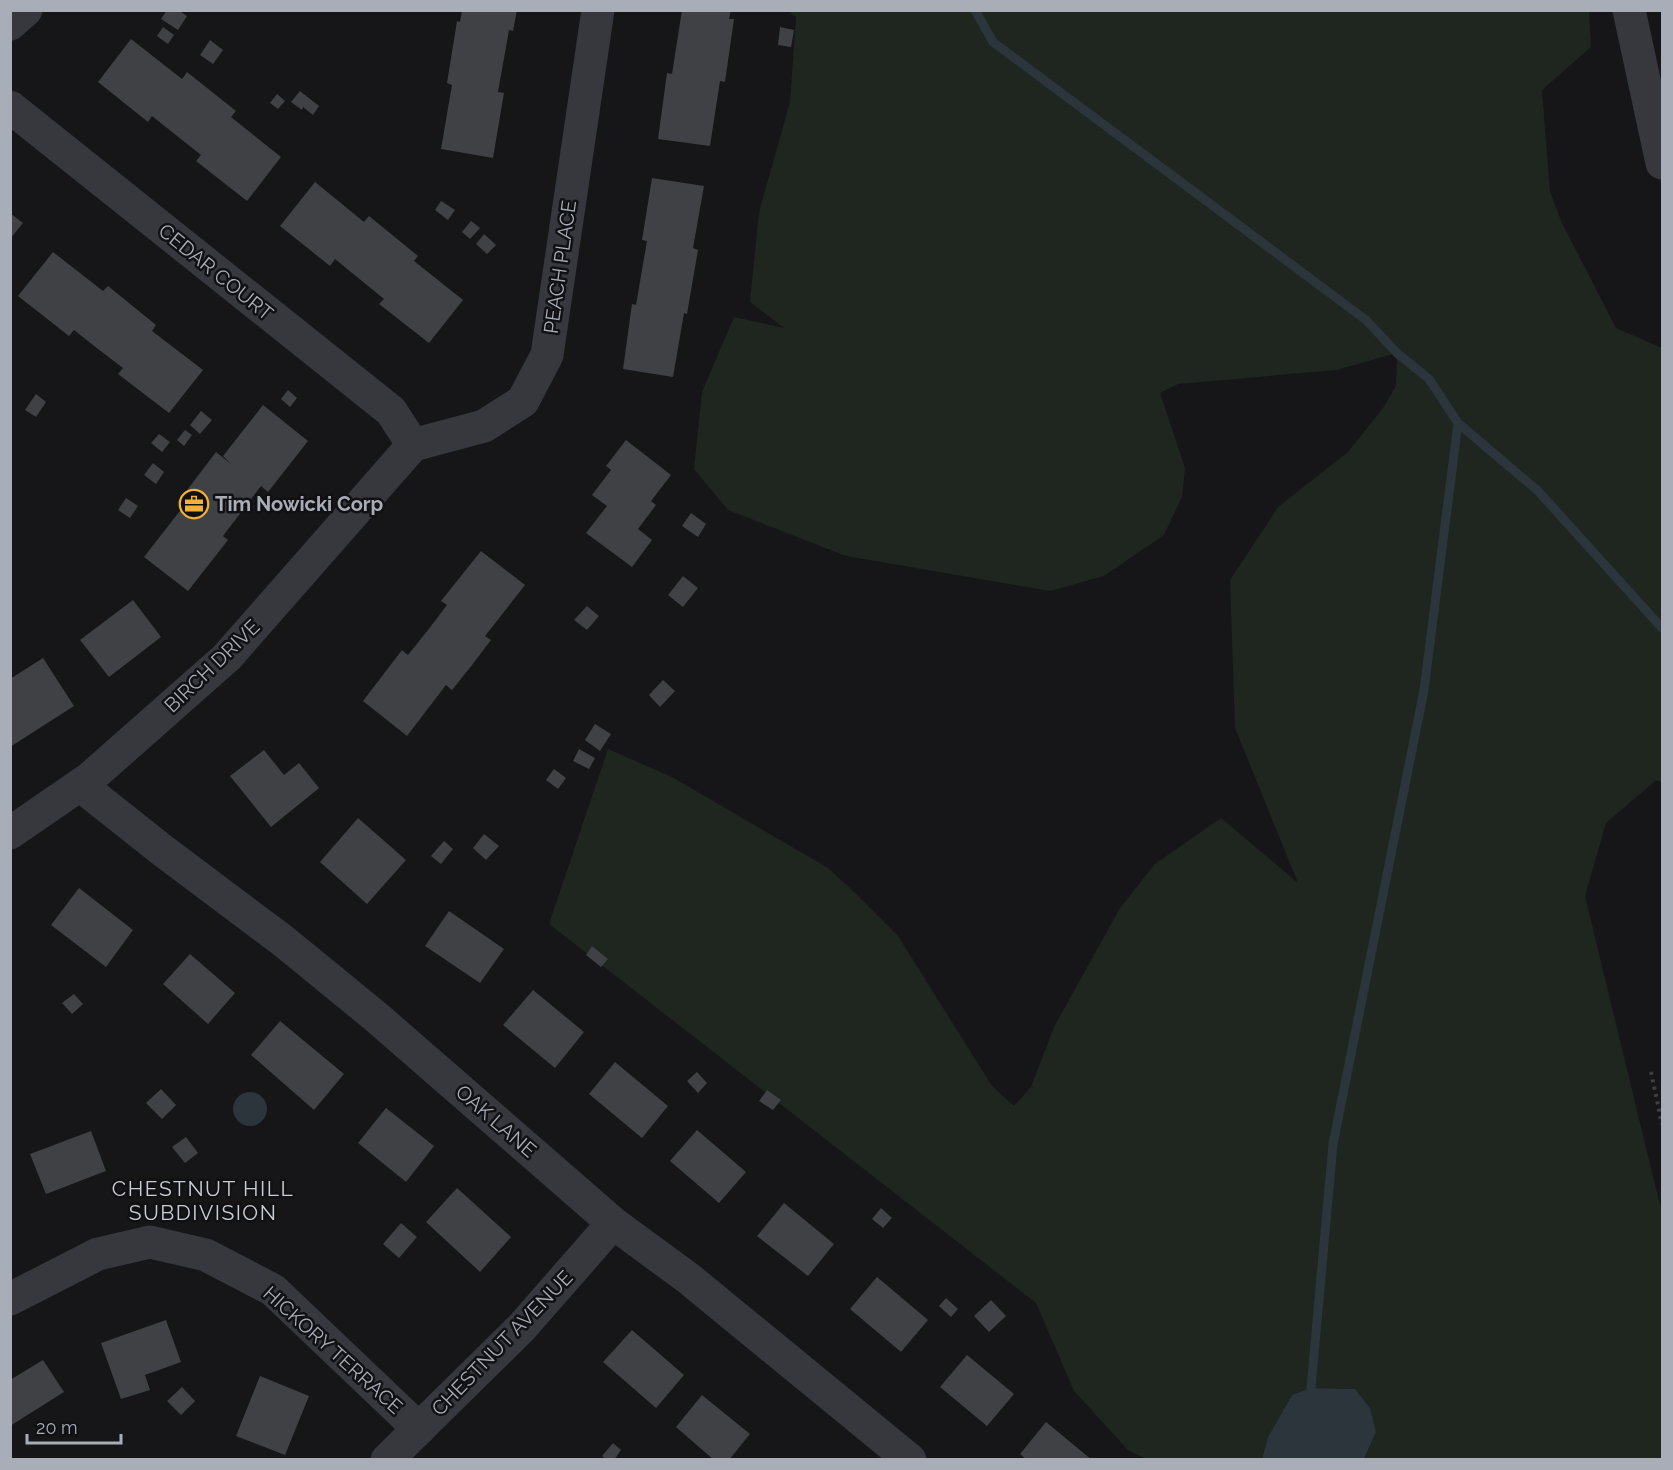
<svg xmlns="http://www.w3.org/2000/svg" width="1673" height="1470" font-family="Raleway,sans-serif">
  <rect width="100%" height="100%" fill="#161618"/>
  <!-- green -->
  <path fill="#1e261f" d="M 788,11 L 1589,11 L 1591,47 L 1542,90 L 1550,192 L 1562,223 L 1616,328 L 1662,348 L 1662,781 L 1655,781 L 1606,823 L 1585,896 L 1656,1189 L 1662,1211 L 1662,1459 L 1364,1459 L 1376,1432 L 1370,1408 L 1355,1389 L 1311,1388 L 1292,1395 L 1268,1437 L 1262,1459 L 1146,1459 L 1128,1450 L 1074,1391 L 1036,1303 L 549,924 L 608,749 L 672,777 L 828,868 L 853,891 L 898,936 L 992,1086 L 1014,1106 L 1031,1087 L 1054,1027 L 1120,908 L 1155,864 L 1221,818 L 1298,883 L 1235,728 L 1230,580 L 1278,507 L 1348,452 L 1383,408 L 1396,386 L 1397,353 L 1336,370 L 1178,384 L 1160,393 L 1185,468 L 1182,497 L 1164,535 L 1104,576 L 1050,591 L 846,556 L 728,510 L 694,469 L 702,392 L 734,317 L 784,328 L 750,302 L 759,212 L 790,102 L 796,17 Z"/>
  <!-- water -->
  <path fill="#2c353c" d="M233 1109a17 17 0 1 1 34 0a17 17 0 1 1-34 0Z
    M 1311,1388 L 1355,1389 L 1370,1408 L 1376,1432 L 1364,1459 L 1262,1459 L 1268,1437 L 1292,1395 Z"/>
  <g fill="none" stroke-linecap="round" stroke-linejoin="round">
    <!-- stream -->
    <path stroke="#2c353c" stroke-width="9" d="M 975,10 L 993,42 L 1366,320 L 1397,353 L 1429,379 L 1458,423 L 1538,491 L 1662,628
      M 1311,1388 L 1333,1144 L 1424,690 L 1458,423"/>
  </g>
  <!-- building -->
  <path fill="#404145" d="M 167,10 L 178,10 L 187,16 L 178,30 L 161,19 Z
    M 462,10 L 517,10 L 513,31 L 509,30 L 498,92 L 504,93 L 493,158 L 441,149 L 452,85 L 447,83 L 457,21 L 460,22 Z
    M 682,10 L 731,10 L 729,19 L 734,19 L 725,82 L 720,81 L 710,146 L 658,139 L 667,73 L 672,74 Z
    M 163,27 L 174,35 L 168,44 L 157,36 Z
    M 780,27 L 794,30 L 791,47 L 778,45 Z
    M 131,39 L 182,79 L 187,72 L 236,111 L 231,117 L 281,157 L 247,201 L 196,161 L 201,155 L 152,116 L 148,122 L 98,82 Z
    M 210,40 L 223,50 L 213,64 L 200,55 Z
    M 300,91 L 319,106 L 313,115 L 303,107 L 302,110 L 291,102 Z
    M 277,94 L 285,101 L 278,109 L 270,103 Z
    M 652,178 L 704,186 L 693,248 L 698,250 L 687,314 L 684,313 L 673,377 L 623,369 L 632,304 L 636,305 L 647,241 L 642,240 Z
    M 315,182 L 364,222 L 369,216 L 418,256 L 414,261 L 463,300 L 429,343 L 379,304 L 384,299 L 335,259 L 330,266 L 280,226 Z
    M 441,201 L 455,210 L 448,220 L 435,210 Z
    M 10,213 L 23,223 L 10,239 Z
    M 471,221 L 480,228 L 470,239 L 462,232 Z
    M 484,234 L 496,245 L 487,254 L 476,244 Z
    M 53,252 L 103,291 L 108,286 L 156,325 L 152,331 L 203,370 L 169,413 L 118,374 L 123,368 L 98,349 L 74,330 L 69,336 L 18,296 Z
    M 288,390 L 297,398 L 290,407 L 281,399 Z
    M 36,394 L 46,402 L 36,417 L 25,410 Z
    M 263,405 L 308,441 L 268,492 L 261,486 L 223,536 L 228,540 L 188,591 L 144,557 L 183,507 L 178,502 L 216,452 L 231,464 L 223,456 Z
    M 201,411 L 212,420 L 200,434 L 190,425 Z
    M 185,430 L 192,435 L 184,446 L 177,440 Z
    M 159,434 L 170,442 L 162,452 L 151,443 Z
    M 626,440 L 671,475 L 651,501 L 656,505 L 638,529 L 652,540 L 632,567 L 586,533 L 607,506 L 592,495 L 611,470 L 606,466 Z
    M 153,463 L 164,472 L 156,484 L 144,475 Z
    M 126,498 L 138,506 L 130,518 L 118,510 Z
    M 691,513 L 706,524 L 698,537 L 682,526 Z
    M 481,551 L 525,585 L 485,636 L 491,640 L 472,665 L 452,690 L 446,685 L 407,736 L 363,701 L 402,650 L 408,655 L 428,630 L 447,605 L 441,601 Z
    M 683,576 L 698,588 L 683,607 L 668,595 Z
    M 133,600 L 161,637 L 109,677 L 80,640 Z
    M 587,606 L 599,616 L 587,630 L 574,620 Z
    M 43,658 L 74,706 L 10,747 L 10,679 Z
    M 663,680 L 675,691 L 660,707 L 649,695 Z
    M 595,724 L 611,734 L 600,751 L 585,740 Z
    M 579,749 L 595,758 L 589,769 L 573,761 Z
    M 264,750 L 284,775 L 299,763 L 319,788 L 271,827 L 230,776 Z
    M 554,769 L 566,778 L 558,789 L 546,780 Z
    M 358,818 L 406,860 L 367,904 L 320,862 Z
    M 484,834 L 499,846 L 486,860 L 473,848 Z
    M 444,841 L 453,849 L 441,864 L 431,856 Z
    M 79,888 L 133,930 L 106,967 L 51,925 Z
    M 449,911 L 504,949 L 480,983 L 425,946 Z
    M 592,946 L 608,959 L 601,967 L 586,955 Z
    M 190,954 L 235,993 L 208,1024 L 163,984 Z
    M 533,990 L 584,1032 L 555,1068 L 503,1025 Z
    M 74,994 L 83,1004 L 72,1014 L 62,1003 Z
    M 280,1021 L 344,1074 L 314,1110 L 251,1055 Z
    M 615,1062 L 668,1106 L 642,1138 L 589,1094 Z
    M 697,1072 L 707,1083 L 698,1093 L 687,1081 Z
    M 161,1089 L 176,1105 L 162,1119 L 146,1103 Z
    M 767,1090 L 781,1100 L 773,1110 L 759,1101 Z
    M 386,1108 L 434,1146 L 406,1182 L 358,1143 Z
    M 697,1130 L 746,1172 L 719,1203 L 670,1161 Z
    M 91,1131 L 106,1171 L 46,1194 L 30,1154 Z
    M 186,1137 L 198,1153 L 185,1163 L 172,1147 Z
    M 457,1188 L 511,1237 L 480,1272 L 426,1222 Z
    M 784,1203 L 834,1244 L 808,1276 L 757,1236 Z
    M 881,1208 L 892,1218 L 883,1228 L 872,1219 Z
    M 401,1223 L 417,1237 L 399,1258 L 383,1244 Z
    M 877,1277 L 928,1320 L 901,1352 L 850,1309 Z
    M 946,1298 L 958,1309 L 951,1317 L 939,1306 Z
    M 991,1300 L 1006,1316 L 989,1332 L 974,1316 Z
    M 166,1320 L 181,1362 L 145,1375 L 150,1390 L 121,1399 L 101,1343 Z
    M 632,1330 L 684,1375 L 656,1408 L 603,1362 Z
    M 967,1355 L 1014,1394 L 987,1426 L 940,1387 Z
    M 43,1360 L 64,1392 L 10,1426 L 10,1380 Z
    M 260,1376 L 309,1396 L 285,1455 L 236,1436 Z
    M 182,1387 L 195,1401 L 181,1415 L 167,1401 Z
    M 702,1395 L 750,1434 L 729,1460 L 714,1460 L 676,1427 Z
    M 1046,1422 L 1092,1460 L 1027,1460 L 1020,1454 Z
    M 613,1443 L 621,1450 L 614,1460 L 607,1460 L 602,1456 Z"/>
  <g fill="none" stroke-linecap="round" stroke-linejoin="round">
    <!-- path -->
    <path stroke="#3d3f44" stroke-width="4" stroke-dasharray="3 4.5" stroke-linecap="butt" d="M 1651,1072 L 1662,1124"/>
    <!-- minor -->
    <path stroke="#37383d" stroke-width="33" d="M 1629,10 L 1662,163
      M 10,24 L 26,10
      M 10,107 L 391,411 L 413,445
      M 413,445 L 484,426 L 523,401 L 547,355 L 598,10
      M 80,785 L 162,850 L 282,940 L 375,1016 L 613,1223 L 688,1278 L 910,1460
      M 10,833 L 90,778 L 227,657 L 413,445
      M 10,1299 L 98,1254 L 150,1242 L 206,1255 L 273,1290 L 419,1429
      M 387,1460 L 522,1327 L 613,1223"/>
  </g>
  <!-- icons -->
  <defs>
    <g id="office-ring" transform="scale(1.5)"><circle r="9.5" fill="#111113" stroke="#f2b134" stroke-width="1.5"/><path d="M-6-3h4V-5.5h4V-3h4V5H-6ZM-1-4.5V-3h2v-1.5ZM-6 0V1H6V0Z" fill="#f2b134"/></g>
  </defs>
  <g fill-rule="evenodd">
    <use href="#office-ring" x="194" y="504"/>
  </g>
  <g text-anchor="middle" dominant-baseline="central" stroke-width="5" stroke-linejoin="round" paint-order="stroke">
    <!-- street labels -->
    <g font-size="20" fill="#a8adb8" stroke="#111113">
      <text transform="translate(560 267) rotate(-82)">PEACH PLACE</text>
      <text transform="translate(216 272) rotate(39)">CEDAR COURT</text>
      <text transform="translate(212 666) rotate(-44)">BIRCH DRIVE</text>
      <text transform="translate(496 1121) rotate(41)">OAK LANE</text>
      <text transform="translate(502 1343) rotate(-46)">CHESTNUT AVENUE</text>
      <text transform="translate(333 1350) rotate(42)">HICKORY TERRACE</text>
    </g>
    <!-- poi labels -->
    <g font-size="20" font-weight="bold" fill="#a8adb8" stroke="#111113" text-anchor="start">
      <text x="215" y="504">Tim Nowicki Corp</text>
    </g>
    <!-- neighbourhood labels -->
    <g font-size="21" letter-spacing="1.5" fill="#c9ccd4" stroke="#111113">
      <text x="203" y="1188">CHESTNUT HILL<tspan x="203" dy="24">SUBDIVISION</tspan></text>
    </g>
  </g>
  <!-- border -->
  <rect width="1673" height="1470" fill="none" stroke="#a8adb8" stroke-width="24"/>
  <!-- scale -->
  <path d="M27 1434v9h94v-9" fill="none" stroke="#a8adb8" stroke-width="3"/>
  <text x="36" y="1434" font-size="18" fill="#a8adb8" stroke="#111113" stroke-width="4.5" paint-order="stroke">20 m</text>
</svg>
